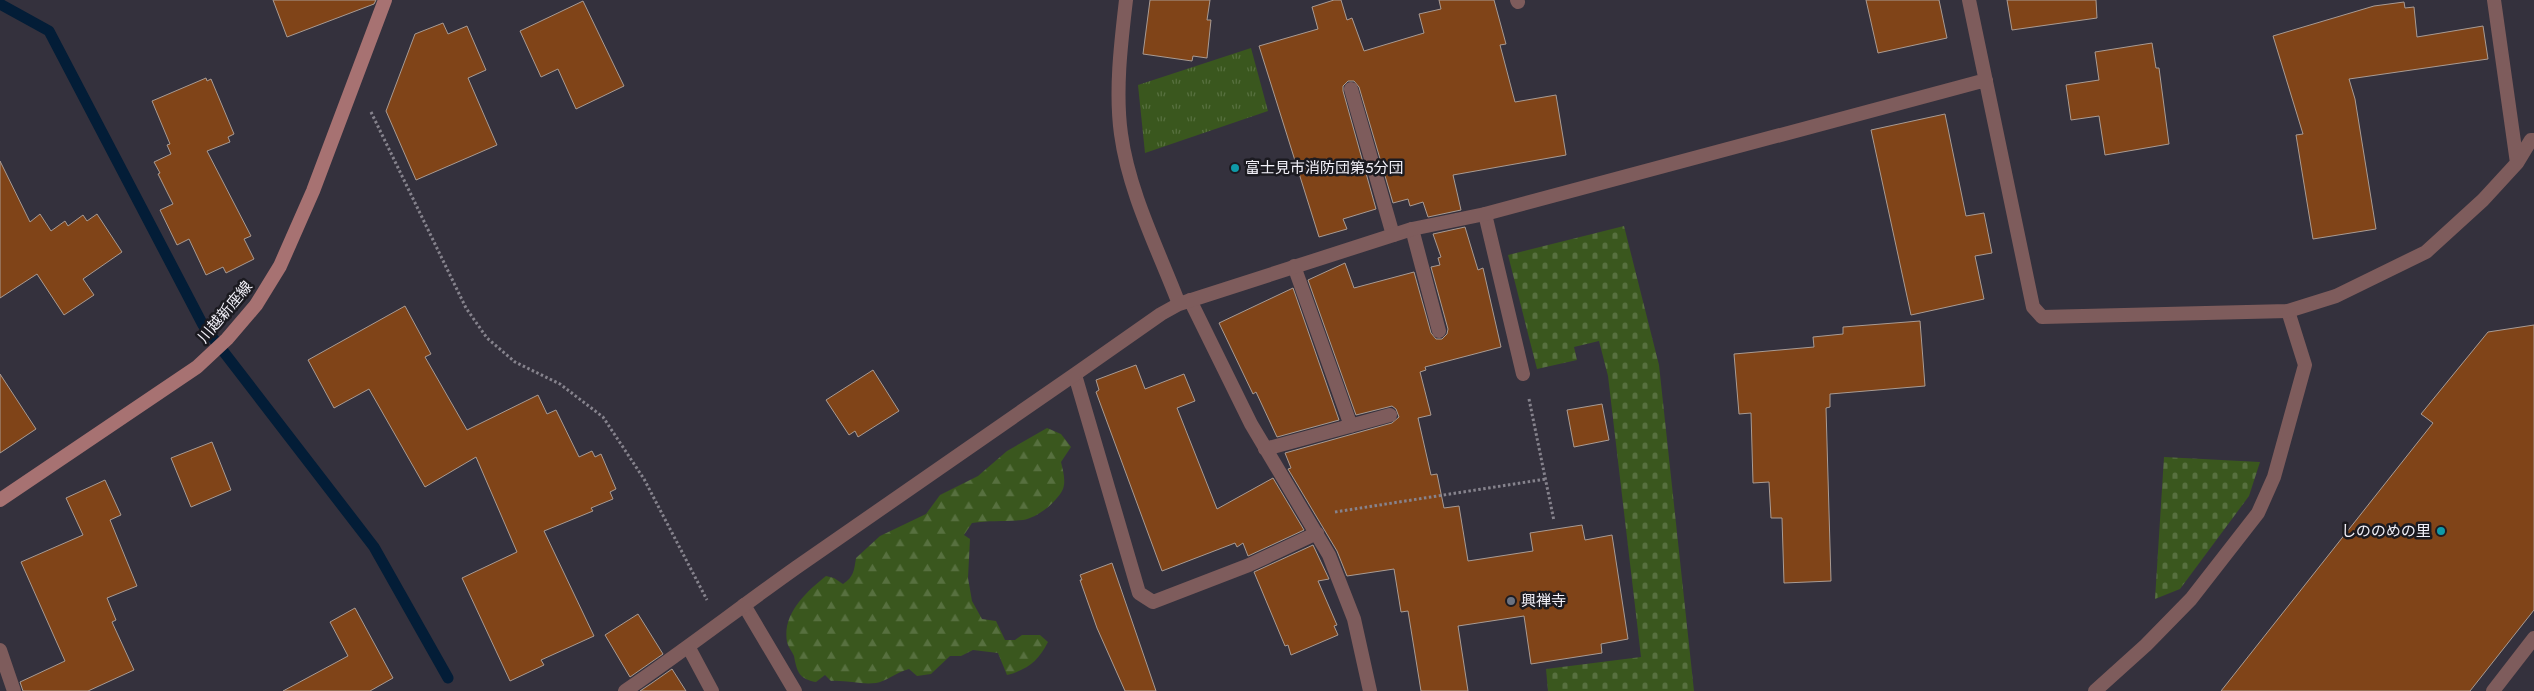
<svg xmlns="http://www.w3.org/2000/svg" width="2534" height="691" font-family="Jost,'Noto Sans JP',sans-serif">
  <defs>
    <pattern id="forest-firs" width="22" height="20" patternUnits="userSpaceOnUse" patternTransform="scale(1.25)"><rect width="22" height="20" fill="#3a571e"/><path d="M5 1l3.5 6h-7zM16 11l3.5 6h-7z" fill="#57703f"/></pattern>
    <pattern id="cemetery-stones" width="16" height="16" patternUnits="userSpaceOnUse" patternTransform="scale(1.25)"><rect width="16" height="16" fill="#3a571e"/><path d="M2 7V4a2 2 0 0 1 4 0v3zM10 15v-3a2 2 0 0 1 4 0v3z" fill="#57703f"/></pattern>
    <pattern id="park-tufts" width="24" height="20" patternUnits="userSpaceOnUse" patternTransform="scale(1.25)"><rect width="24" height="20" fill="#3a571e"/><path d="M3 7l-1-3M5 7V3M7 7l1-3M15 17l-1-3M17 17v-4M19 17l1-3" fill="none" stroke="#57703f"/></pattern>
  </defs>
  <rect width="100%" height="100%" fill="#34313d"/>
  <!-- forest -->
  <path fill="url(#forest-firs)" d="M 1047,428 L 1061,434 L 1071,447 L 1061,462 C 1063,470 1066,481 1063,489 C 1057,502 1037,518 1023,520 C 1006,522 990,520 972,523 L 964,535 L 970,539 L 968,578 L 972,601 L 982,619 L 996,621 L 1005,640 L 1015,640 L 1022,635 L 1040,635 L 1048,642 C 1038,661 1029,669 1007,675 L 998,653 L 973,650 L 961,656 L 950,656 L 931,674 L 917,676 L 909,669 C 897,672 885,682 876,683 C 861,685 847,680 831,681 L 825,675 L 816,682 C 799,679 797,672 794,656 C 792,651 788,647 787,642 C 782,614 806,592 826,576 L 834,578 L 843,584 C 854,577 854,570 856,558 L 880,536 L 926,514 L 940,495 L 978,476 L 1007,451 Z"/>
  <!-- cemetery -->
  <path fill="url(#cemetery-stones)" d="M 1624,226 L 1659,365 L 1694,691 L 1548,691 L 1546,669 L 1641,657 L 1608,376 L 1599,341 L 1574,347 L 1577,360 L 1537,369 L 1508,255 Z
    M 2164,457 L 2260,462 L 2249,496 L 2180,589 L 2155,599 Z"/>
  <!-- park -->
  <path fill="url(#park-tufts)" d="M 1251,48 L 1268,111 L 1145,153 L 1138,85 Z"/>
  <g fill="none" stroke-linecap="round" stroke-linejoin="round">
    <!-- stream -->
    <path stroke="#031d37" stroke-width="11" d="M 0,4 L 49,31 L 203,325 L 374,547 L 448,678"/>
  </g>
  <!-- building -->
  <path fill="#804418" stroke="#a99b93" d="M 273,0 L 376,0 L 374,4 L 287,37 Z
    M 1150,0 L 1210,0 L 1207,20 L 1211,20 L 1207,58 L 1193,56 L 1192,61 L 1143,54 Z
    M 1334,0 L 1341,0 L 1347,20 L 1352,18 L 1364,51 L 1424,33 L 1419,14 L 1441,9 L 1439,0 L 1494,0 L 1506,44 L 1500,45 L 1515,102 L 1556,95 L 1566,155 L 1453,175 L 1461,210 L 1428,217 L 1423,202 L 1410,206 L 1408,199 L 1393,203 L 1359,87 L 1354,81 L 1348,81 L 1343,86 L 1343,91 L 1376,209 L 1343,219 L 1347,229 L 1319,237 L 1259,46 L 1318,29 L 1312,7 Z
    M 1866,0 L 1939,0 L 1947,38 L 1878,53 Z
    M 2007,0 L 2096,0 L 2097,18 L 2012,30 Z
    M 583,1 L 624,86 L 576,109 L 558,69 L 541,77 L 520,31 Z
    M 2404,2 L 2405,8 L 2414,7 L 2417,37 L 2483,26 L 2488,59 L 2349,79 L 2355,99 L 2376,229 L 2313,239 L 2296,135 L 2303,134 L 2273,36 L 2374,6 Z
    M 443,23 L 448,34 L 467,26 L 486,70 L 468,78 L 497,145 L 416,180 L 386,111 L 415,34 Z
    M 2152,43 L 2156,68 L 2159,68 L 2169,144 L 2105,155 L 2099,116 L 2071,120 L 2066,85 L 2099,80 L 2095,52 Z
    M 206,78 L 207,81 L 211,79 L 234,134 L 228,137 L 230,142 L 207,151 L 251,236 L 244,239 L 254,259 L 226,273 L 223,267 L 206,275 L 189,239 L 177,245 L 160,210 L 173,204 L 158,174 L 160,173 L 154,162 L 171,154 L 167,145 L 170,144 L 152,101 Z
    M 1945,114 L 1966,216 L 1984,213 L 1992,253 L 1975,256 L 1984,299 L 1911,315 L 1871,130 Z
    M 0,161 L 30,222 L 40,214 L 51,231 L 65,221 L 68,226 L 83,215 L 87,221 L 97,214 L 122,252 L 83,279 L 94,295 L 64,315 L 37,274 L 0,298 Z
    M 1465,227 L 1478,270 L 1483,268 L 1501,347 L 1425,367 L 1426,370 L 1420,372 L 1431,415 L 1418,418 L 1431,475 L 1437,474 L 1444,508 L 1459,506 L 1468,561 L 1533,551 L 1530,533 L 1582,525 L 1585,540 L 1612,535 L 1628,639 L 1601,644 L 1602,653 L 1531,664 L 1524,616 L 1458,626 L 1468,691 L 1421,691 L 1408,611 L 1401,612 L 1394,569 L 1347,576 L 1337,551 L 1288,469 L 1291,468 L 1285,453 L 1392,423 L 1399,417 L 1396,409 L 1392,406 L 1356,415 L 1308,280 L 1345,263 L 1354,288 L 1414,272 L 1431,333 L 1436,339 L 1442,339 L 1447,334 L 1448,329 L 1431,267 L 1440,265 L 1438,258 L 1441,257 L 1433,234 Z
    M 1293,288 L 1339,420 L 1277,437 L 1256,392 L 1253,394 L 1219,323 Z
    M 405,306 L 431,354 L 425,357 L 467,430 L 538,395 L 547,414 L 556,410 L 579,457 L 592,451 L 595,457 L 601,454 L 616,489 L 610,492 L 613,499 L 591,508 L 593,511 L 544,531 L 594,636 L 541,660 L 544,665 L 510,681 L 462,578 L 517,552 L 476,457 L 425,487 L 369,389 L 334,408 L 308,360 Z
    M 1920,321 L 1925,386 L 1830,394 L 1830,407 L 1826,408 L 1831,581 L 1784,583 L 1782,518 L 1771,518 L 1769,482 L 1753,483 L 1751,413 L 1739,414 L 1734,354 L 1814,347 L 1813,337 L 1843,334 L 1843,327 Z
    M 2534,325 L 2534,610 L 2470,691 L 2221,691 L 2433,423 L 2421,414 L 2488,332 Z
    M 1136,365 L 1145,389 L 1184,374 L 1195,401 L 1177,408 L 1217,509 L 1273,478 L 1304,530 L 1248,556 L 1243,543 L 1237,547 L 1235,543 L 1162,571 L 1096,392 L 1099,390 L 1096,380 Z
    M 873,370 L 899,411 L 858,437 L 855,431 L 849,435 L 826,400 Z
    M 0,374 L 36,429 L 0,453 Z
    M 1602,404 L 1609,440 L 1574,447 L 1567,410 Z
    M 212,442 L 231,490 L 191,507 L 171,458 Z
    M 105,480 L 121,515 L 110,520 L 137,586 L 107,598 L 116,620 L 112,622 L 134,670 L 88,691 L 23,691 L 20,682 L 65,661 L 21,562 L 83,535 L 66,498 Z
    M 1313,545 L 1329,579 L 1318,581 L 1337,625 L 1334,626 L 1338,635 L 1291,655 L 1288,645 L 1285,646 L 1254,572 Z
    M 1112,563 L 1156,691 L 1125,691 L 1097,628 L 1080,580 L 1082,580 L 1080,575 Z
    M 355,608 L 393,678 L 370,691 L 283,691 L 348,656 L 330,622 Z
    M 638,614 L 663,654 L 630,677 L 605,635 Z
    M 672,669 L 686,691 L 640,691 L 652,683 Z"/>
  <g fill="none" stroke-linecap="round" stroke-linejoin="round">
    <!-- path -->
    <path stroke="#86838d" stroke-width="3" stroke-dasharray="2.5 2.5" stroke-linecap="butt" d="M 371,112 L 466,308 L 487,338 L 515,362 L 560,384 L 603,417 L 644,479 L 707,600
      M 1529,399 L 1554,521
      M 1335,512 L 1546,479"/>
    <!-- service -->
    <path stroke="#7e5c5c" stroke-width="14" d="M 1351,89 L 1393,235
      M 1485,214 L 1523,374
      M 1412,229 L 1439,331
      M 1294,266 L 1351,426
      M 1190,300 L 1251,424 L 1329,555 L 1354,619 L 1370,691
      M 1075,375 L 1139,593 L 1153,602 L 1249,565 L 1317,533
      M 1265,449 L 1390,415
      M 744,605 L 795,691
      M 2095,691 L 2146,645 L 2191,599 L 2258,513 L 2274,477 L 2305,365 L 2288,311
      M 2493,691 L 2534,638"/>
    <!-- minor -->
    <path stroke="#7e5c5c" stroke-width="14" d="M 1126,0 C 1121,43 1115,91 1121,134 C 1129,193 1158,249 1179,304
      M 1517,0 L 1518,2
      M 1969,0 L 2033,307 L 2042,317 L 2288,311 L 2336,296 L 2426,252 L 2483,200 L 2517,163 L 2531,140 L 2534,140
      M 2494,0 L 2517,163
      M 689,648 L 712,691
      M 0,650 L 14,691
      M 625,691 C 684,651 739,608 797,567 C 918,483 1040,399 1161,314 L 1179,304 L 1412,229 L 1485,214 L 1986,80"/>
    <!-- secondary -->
    <path stroke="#a77272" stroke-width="14" d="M 0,500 L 197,367 L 227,339 L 256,305 L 280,266 L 313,191 L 385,0"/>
  </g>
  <!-- markers -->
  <g fill="#0f9aa8" stroke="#1b1a20" stroke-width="2">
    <circle cx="1235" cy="168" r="5"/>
    <circle cx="2441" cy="531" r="5"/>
  </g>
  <circle fill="#6b7280" stroke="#1b1a20" stroke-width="2" cx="1511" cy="601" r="5"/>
  <g text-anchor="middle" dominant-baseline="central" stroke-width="5" stroke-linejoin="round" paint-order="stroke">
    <!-- poi labels -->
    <g font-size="15" fill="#f3f1f9" stroke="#1b1a20" text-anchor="start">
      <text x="1245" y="168">富士見市消防団第5分団</text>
      <text x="2431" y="531" text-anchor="end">しののめの里</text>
      <text x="1521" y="601">興禅寺</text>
    </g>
    <!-- street labels -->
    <g font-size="15" fill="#f3f1f9" stroke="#1b1a20">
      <text transform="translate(225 312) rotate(-50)">川越新座線</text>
    </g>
  </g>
</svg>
